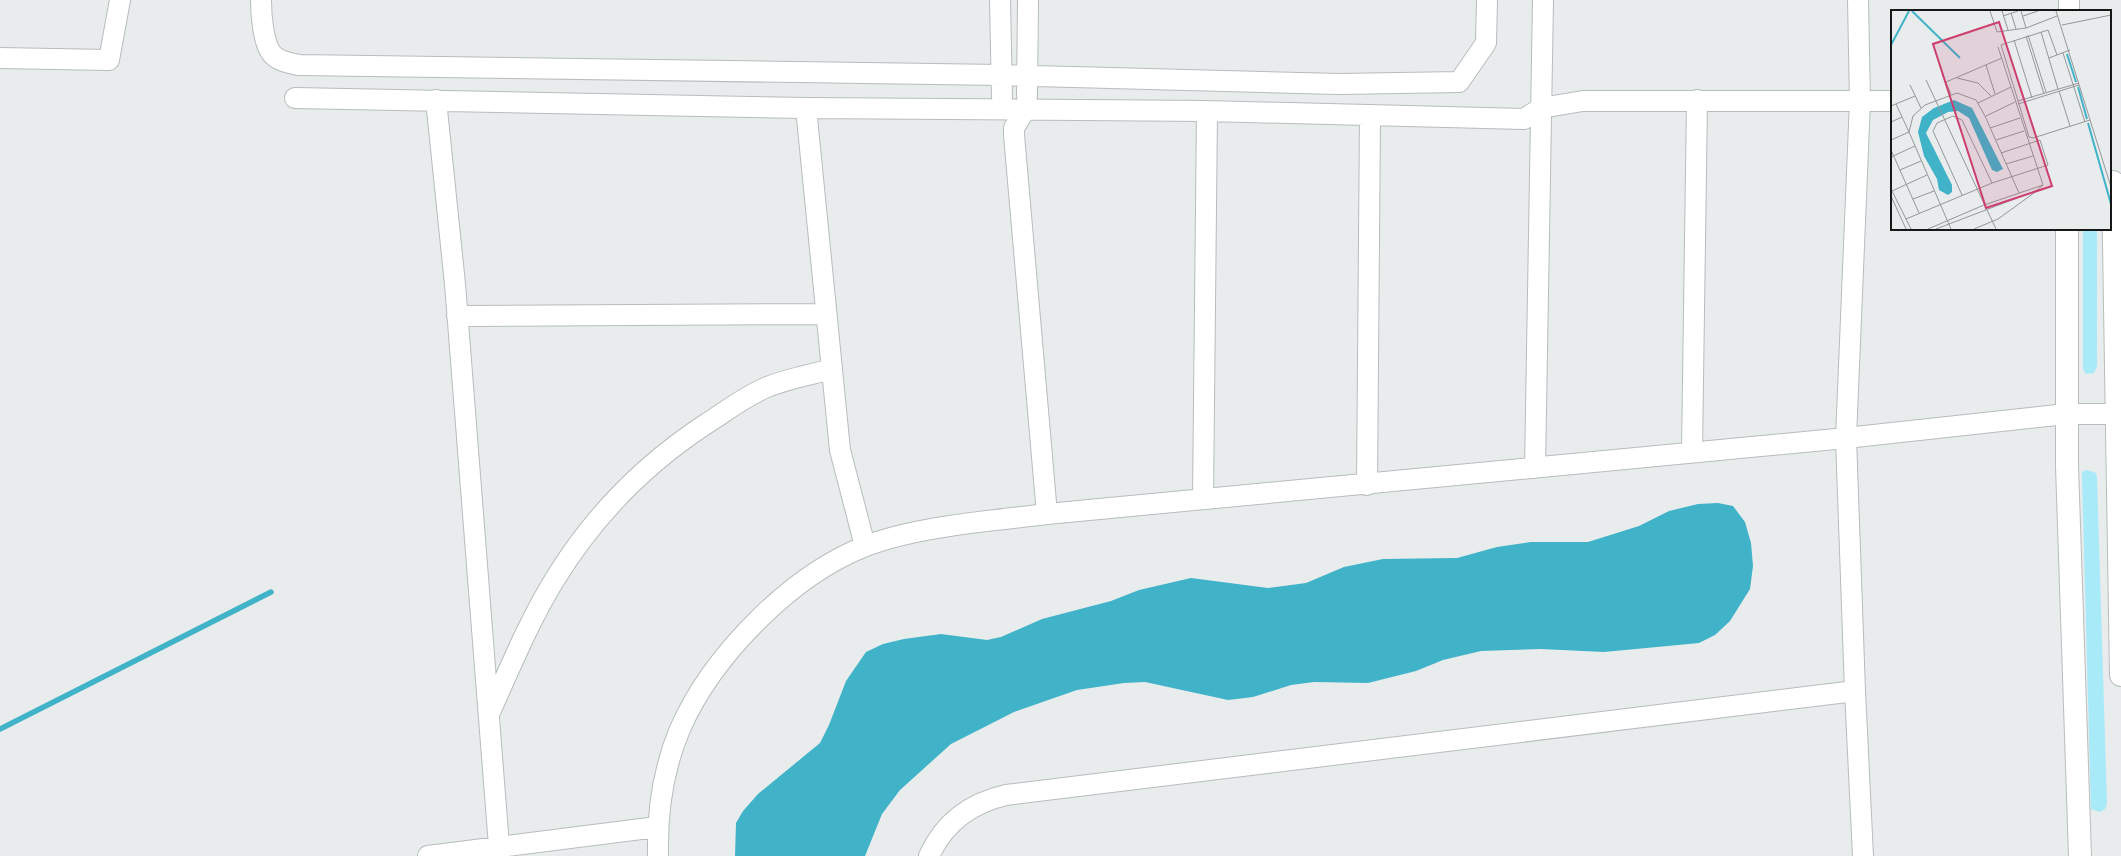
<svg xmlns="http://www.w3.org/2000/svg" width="2121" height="856" font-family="'Noto Sans',sans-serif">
  <rect width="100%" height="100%" fill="#e8eced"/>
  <!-- green -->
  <path fill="#a9eaf9" d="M 2083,229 L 2097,229 L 2097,366 L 2094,373 L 2086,374 L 2083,369 Z
    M 2087,470 L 2096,473 L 2097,477 L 2107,804 L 2105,809 L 2100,812 L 2091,809 L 2082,478 L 2082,472 Z"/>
  <!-- water -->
  <path fill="#40b3c9" d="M 1718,503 L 1733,506 L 1745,522 L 1751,543 L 1753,566 L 1750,589 L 1730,621 L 1715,635 L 1699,643 L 1604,652 L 1541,649 L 1481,651 L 1443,660 L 1416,671 L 1368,683 L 1314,682 L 1291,685 L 1253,697 L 1228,700 L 1145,682 L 1124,683 L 1077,690 L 1014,712 L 951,744 L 900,790 L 882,814 L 865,856 L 735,856 L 736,823 L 743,811 L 758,794 L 820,743 L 829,725 L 846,681 L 866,652 L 883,644 L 904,639 L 941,634 L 987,640 L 1001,637 L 1042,619 L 1111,601 L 1139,590 L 1191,578 L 1268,588 L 1306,583 L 1344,567 L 1383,559 L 1457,558 L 1497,547 L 1531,542 L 1588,542 L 1639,526 L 1669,511 L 1698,504 Z"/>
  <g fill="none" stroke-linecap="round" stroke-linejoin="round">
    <!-- stream -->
    <path stroke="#40b3c9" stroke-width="5.5" d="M 0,729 L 271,592"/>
    <!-- minor casing -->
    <g stroke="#b7bcbd" stroke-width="22">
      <path id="minor" d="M 261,0 C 261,14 263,45 273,55 C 280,62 290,63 299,65 L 1001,75 L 1340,84 L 1459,82 L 1486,43 L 1487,0
        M 1000,0 L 1002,97
        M 1858,0 L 1860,101 L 1846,438 L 1855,691 L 1863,856
        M 2069,11 L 2069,0
        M 0,58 L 109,60 L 120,0
        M 1027,96 L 1028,0
        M 295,98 L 806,108 L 1207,111 L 1524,119 L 1541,108 L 1583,101 L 1892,101
        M 436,100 L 455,284 L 499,846
        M 806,108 L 840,450 L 865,546
        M 1025,110 L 1014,128 L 1014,135 L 1047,514
        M 457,316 L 826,314
        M 1692,452 L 1697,100
        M 1535,468 L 1543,0
        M 1367,485 L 1370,115
        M 1203,499 L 1207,111
        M 490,712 C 510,668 529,621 555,579 C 593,517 645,464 706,424 C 725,412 744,397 765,388 C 786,379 810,375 832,369
        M 428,856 L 657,827
        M 658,856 C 657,813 663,769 680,729 C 712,656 791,575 866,546 C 918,526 991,521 1047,514 L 1846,438 L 2066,414 L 2117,414
        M 929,856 C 944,823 971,803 1006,795 L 1855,691"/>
    </g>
    <!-- major casing -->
    <g stroke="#b7bcbd" stroke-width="24">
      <path id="major" d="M 2113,182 L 2121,675
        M 2067,229 L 2067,466 L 2080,856"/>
    </g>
    <!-- minor -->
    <use href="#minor" stroke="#fff" stroke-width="20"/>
    <!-- major -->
    <use href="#major" stroke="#fff" stroke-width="22"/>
  </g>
  <!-- overview -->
  <g transform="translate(1891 10)">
    <rect width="220" height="220" fill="#e8eced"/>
    <path d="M 63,90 L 81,98 L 112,159 L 106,162 L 101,160 L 78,108 L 67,101 L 57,102 L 42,110 L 35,123 L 61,175 L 61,182 L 57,185 L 48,180 L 46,169 L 33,146 L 27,122 L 31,107 L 43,98 Z" fill="#40b3c9"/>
    <path fill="none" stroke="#40b3c9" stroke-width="2" d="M 21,1 L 69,48M 0,35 L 18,1M 176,44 L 185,72M 187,77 L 196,109M 197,113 L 220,194"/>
    <path fill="none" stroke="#949798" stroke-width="1" d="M 99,1 L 106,22 L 135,18 L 166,6M 111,1 L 117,20M 130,1 L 135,18M 165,1 L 220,177M 120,3 L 125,19M 112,6 L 127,1M 132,6 L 147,1M 171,15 L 220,5M 150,22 L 167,79M 137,25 L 155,82M 135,26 L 153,84M 123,30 L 141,88M 107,37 L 152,175 L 146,180M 172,43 L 194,112M 166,45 L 157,20 L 110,35 L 138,127 L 142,128 L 199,110M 158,48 L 179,40M 95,55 L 104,84M 51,64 L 60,84M 66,68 L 87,73 L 100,86M 35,70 L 105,219M 55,72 L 111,48M 19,75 L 30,98M 168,81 L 179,116M 127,91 L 188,73M 87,93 L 120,77M 127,94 L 188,75M 0,96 L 24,86M 95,106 L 124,92M 0,112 L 11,107M 99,118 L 129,108M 0,130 L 18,122 L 5,94M 105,130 L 133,121M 0,140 L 28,203M 0,147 L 24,136M 115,154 L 142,146M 9,160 L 30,151M 0,179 L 20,219M 1,181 L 36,165M 71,185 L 42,121 L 46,113 L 62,106 L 71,110 L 101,173M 0,186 L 15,219M 22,189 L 43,181M 15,209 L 101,173 L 157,155 L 149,130 L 110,143M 37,219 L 93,195 L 152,175M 45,219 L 147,180M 60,219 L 18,122 L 22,106 L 34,95 L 66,83 L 85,90 L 94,106 L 128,183M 83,219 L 107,209 L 143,183"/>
    <path fill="#cb3e6d" fill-opacity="0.15" stroke="#cb3e6d" stroke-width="2" d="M 108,12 L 161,176 L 95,198 L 42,34 Z"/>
    <rect width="220" height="220" fill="none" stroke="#161818" stroke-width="2"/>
  </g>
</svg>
